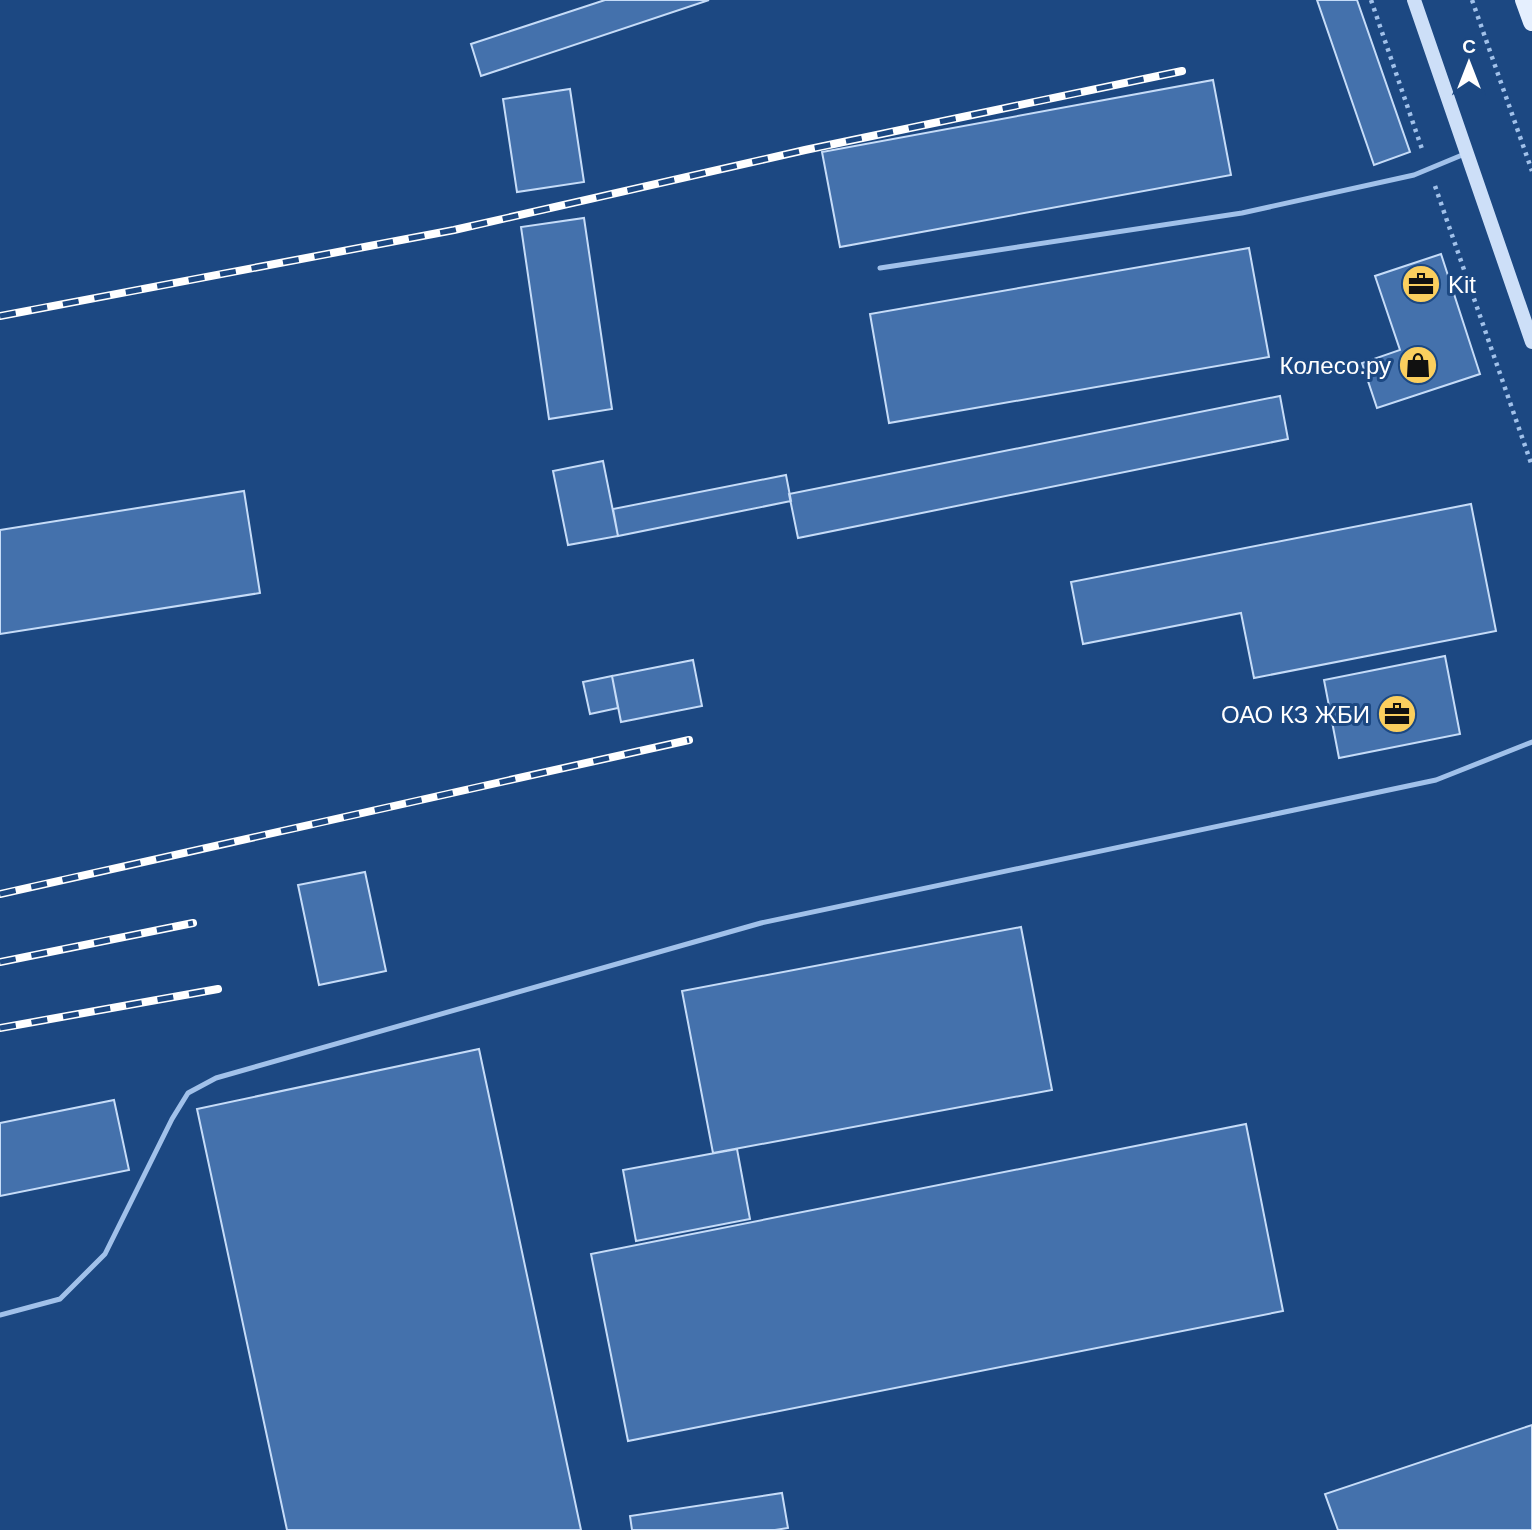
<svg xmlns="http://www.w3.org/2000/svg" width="1532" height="1530" font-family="Arial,sans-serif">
  <rect width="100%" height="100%" fill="#1c4882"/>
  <!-- building -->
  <path fill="#4471ac" stroke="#c6dcf8" stroke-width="2" d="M 605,0 L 709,0 L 481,76 L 471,44 Z
    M 1317,0 L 1357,0 L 1410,152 L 1374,165 Z
    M 1213,80 L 1231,175 L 840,247 L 822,152 Z
    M 570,89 L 584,182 L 517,192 L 503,99 Z
    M 584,218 L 612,409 L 549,419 L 521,227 Z
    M 1249,248 L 1269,357 L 889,423 L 870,314 Z
    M 1441,254 L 1480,374 L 1377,408 L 1362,363 L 1400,350 L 1375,276 Z
    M 1280,396 L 1288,439 L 798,538 L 789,494 Z
    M 603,461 L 618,536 L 568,545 L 553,471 Z
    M 786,475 L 791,501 L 618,536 L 613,509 Z
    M 244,491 L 260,593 L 0,634 L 0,530 Z
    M 1471,504 L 1496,631 L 1254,678 L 1241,613 L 1083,644 L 1071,582 Z
    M 1445,656 L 1460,734 L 1339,758 L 1324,680 Z
    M 693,660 L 702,706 L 621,722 L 612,676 Z
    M 612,676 L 618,708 L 590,714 L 583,682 Z
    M 365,872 L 386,971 L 319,985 L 298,885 Z
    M 1021,927 L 1052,1090 L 713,1153 L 682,991 Z
    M 479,1049 L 581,1530 L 287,1530 L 197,1109 Z
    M 114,1100 L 129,1170 L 0,1196 L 0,1123 Z
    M 1246,1124 L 1283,1311 L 628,1441 L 591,1254 Z
    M 737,1149 L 750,1219 L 636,1241 L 623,1170 Z
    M 1532,1425 L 1532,1530 L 1338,1530 L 1325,1494 Z
    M 782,1493 L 788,1528 L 775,1530 L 632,1530 L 630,1516 Z"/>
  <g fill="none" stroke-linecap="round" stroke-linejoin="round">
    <!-- path -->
    <path stroke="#a1c1ea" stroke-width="4.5" stroke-dasharray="3.5 5" stroke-linecap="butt" d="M 1371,0 L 1423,152
      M 1472,0 L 1532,171
      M 1435,186 L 1532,466"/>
    <!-- service -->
    <path stroke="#a1c1ea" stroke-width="5" d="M 880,268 L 1242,213 L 1414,175 L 1467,153
      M 0,1315 L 60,1299 L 105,1254 L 172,1119 L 188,1093 L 216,1078 L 761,923 L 1436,780 L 1532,742"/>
    <!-- secondary -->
    <path stroke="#cddff8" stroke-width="14" d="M 1414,0 L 1532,342"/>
    <!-- primary -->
    <path stroke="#e5effe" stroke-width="18" d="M 1524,0 L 1532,22"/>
    <!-- rail casing -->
    <g stroke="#fff" stroke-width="8">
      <path id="rail" d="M 0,316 L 454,230 L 805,150 L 1182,71
        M 0,894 L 689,740
        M 0,962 L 193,923
        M 0,1028 L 218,989"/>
    </g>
    <!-- rail -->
    <use href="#rail" stroke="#1c4882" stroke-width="5" stroke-dasharray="16" stroke-linecap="butt"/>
  </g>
  <!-- icons -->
  <defs>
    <g id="office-disc" transform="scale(2.0125)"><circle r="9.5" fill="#fbcf5e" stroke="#1c4882"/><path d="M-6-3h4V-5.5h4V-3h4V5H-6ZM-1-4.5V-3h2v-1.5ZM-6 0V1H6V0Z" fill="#111"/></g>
    <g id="shop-disc" transform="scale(2.0125)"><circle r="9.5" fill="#fbcf5e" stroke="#1c4882"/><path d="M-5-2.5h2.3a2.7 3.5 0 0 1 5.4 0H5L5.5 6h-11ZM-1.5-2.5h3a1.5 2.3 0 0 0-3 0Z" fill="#111"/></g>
  </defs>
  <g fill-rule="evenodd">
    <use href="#office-disc" x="1421" y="284"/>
    <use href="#shop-disc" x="1418" y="365"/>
    <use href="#office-disc" x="1397" y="714"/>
  </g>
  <g text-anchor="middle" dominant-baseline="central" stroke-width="6" stroke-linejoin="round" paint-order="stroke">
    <!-- poi labels -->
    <g font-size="24" fill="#fff" stroke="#1c4882" text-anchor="end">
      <text x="1448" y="284" text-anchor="start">Kit</text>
      <text x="1391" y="365">Колесо.ру</text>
      <text x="1370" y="714">ОАО КЗ ЖБИ</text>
    </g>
  </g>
  <!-- north arrow -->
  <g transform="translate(1469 63)" stroke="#1c4882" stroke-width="5" paint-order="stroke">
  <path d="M0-5L12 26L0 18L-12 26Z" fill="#ffffff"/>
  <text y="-10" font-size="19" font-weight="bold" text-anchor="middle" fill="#ffffff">С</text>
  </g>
</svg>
